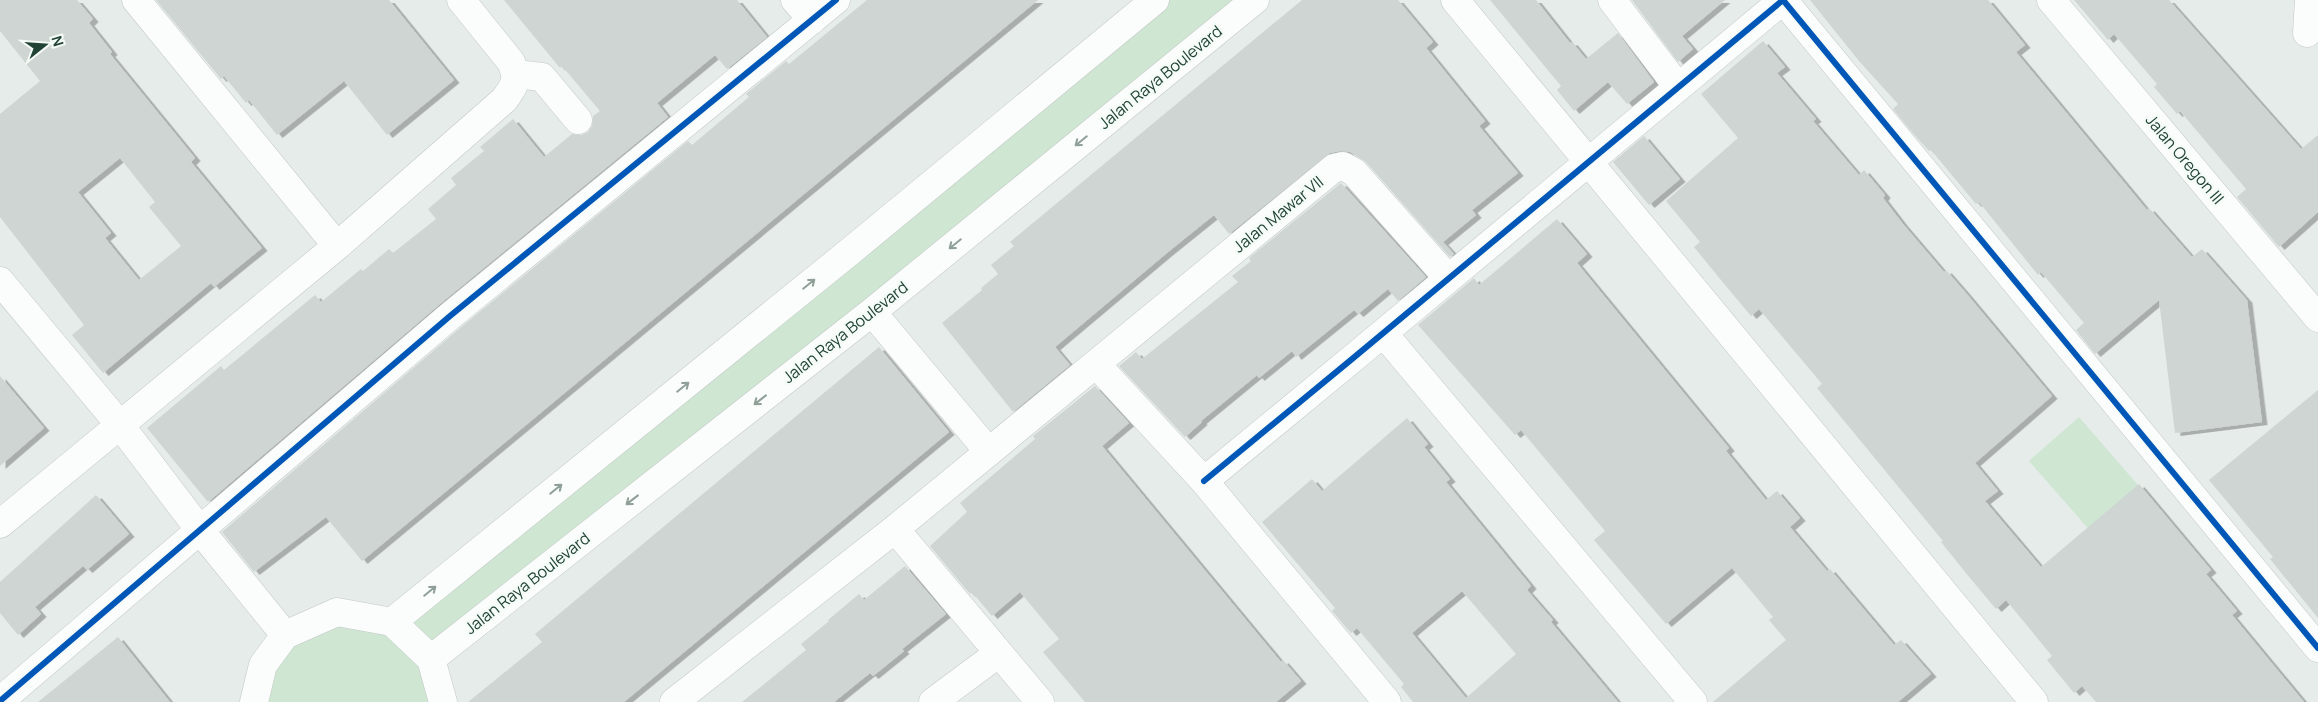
<svg xmlns="http://www.w3.org/2000/svg" width="2318" height="702" font-family="Manrope,sans-serif">
  <defs>
    <filter id="shadow"><feDropShadow dx="5.5" dy="3" stdDeviation="0" flood-color="#0004"/></filter>
  </defs>
  <rect width="100%" height="100%" fill="#e6ece9"/>
  <!-- green -->
  <path fill="#cee6d2" d="M 1154,0 L 1255,0 L 431,659 L 443,702 L 253,702 L 263,665 L 337,612 L 392,622 Z
    M 2079,417 L 2150,499 L 2101,543 L 2029,461 Z"/>
  <!-- building -->
  <path fill="#ced5d2" fill-rule="evenodd" filter="url(#shadow)" d="M 0,0 L 77,0 L 93,19 L 89,23 L 112,52 L 110,54 L 195,158 L 191,162 L 262,248 L 214,287 L 211,283 L 103,373 L 72,335 L 84,325 L 0,217 L 0,114 L 40,81 L 0,31 ZM 120,158 L 155,202 L 149,207 L 181,246 L 139,280 L 105,238 L 111,233 L 78,192 Z
    M 156,0 L 389,0 L 454,80 L 387,135 L 344,81 L 277,135 L 249,100 L 246,103 L 224,76 L 221,79 Z
    M 504,0 L 737,0 L 767,37 L 727,69 L 715,55 L 657,103 L 668,117 L 440,304 L 208,502 L 147,428 L 221,366 L 224,370 L 315,295 L 321,302 L 361,269 L 363,271 L 389,249 L 393,253 L 436,219 L 428,209 L 456,185 L 451,178 L 484,151 L 480,147 L 513,119 L 544,157 L 572,134 L 581,135 L 588,132 L 592,126 L 593,116 L 600,111 L 562,66 L 560,68 Z
    M 867,0 L 1038,0 L 362,561 L 326,517 L 254,572 L 222,532 L 460,328 L 688,141 L 692,145 L 749,97 L 746,94 L 786,61 L 789,64 Z
    M 1302,0 L 1398,0 L 1433,42 L 1426,48 L 1485,121 L 1479,126 L 1518,173 L 1472,210 L 1476,215 L 1443,242 L 1454,254 L 1450,257 L 1365,161 L 1350,152 L 1340,151 L 1330,153 L 1229,234 L 1214,215 L 1168,252 L 1055,347 L 1070,365 L 1013,412 L 942,323 L 982,290 L 981,288 L 998,274 L 991,265 L 1014,246 L 1010,242 Z
    M 1490,0 L 1536,0 L 1570,43 L 1572,42 L 1586,59 L 1618,33 L 1654,82 L 1627,104 L 1608,82 L 1574,111 L 1557,90 L 1561,86 Z
    M 1632,0 L 1725,0 L 1682,36 L 1693,49 L 1678,62 Z
    M 1810,0 L 1988,0 L 2025,45 L 2016,52 L 2147,210 L 2149,208 L 2192,257 L 2202,249 L 2247,300 L 2262,422 L 2175,433 L 2159,300 L 2095,354 L 2076,330 L 2084,323 L 2041,272 L 2038,275 L 1979,202 L 1976,204 L 1931,150 L 1929,151 L 1911,131 L 1893,109 L 1898,104 L 1859,61 Z
    M 2074,0 L 2169,0 L 2301,149 L 2318,135 L 2318,212 L 2279,247 L 2237,197 L 2246,189 L 2180,111 L 2177,114 L 2154,87 L 2157,84 L 2114,34 L 2108,40 Z
    M 1763,41 L 1785,67 L 1777,73 L 1816,119 L 1813,121 L 1859,175 L 1864,170 L 1885,195 L 1883,198 L 1903,224 L 1944,272 L 1946,270 L 1966,293 L 2052,396 L 1975,463 L 1998,491 L 1985,501 L 2041,567 L 2139,484 L 2211,570 L 2206,574 L 2237,611 L 2232,615 L 2304,702 L 2096,702 L 2082,686 L 2074,693 L 2047,660 L 2052,656 L 2006,600 L 1996,609 L 1970,578 L 1941,542 L 1943,541 L 1817,388 L 1822,384 L 1759,309 L 1751,316 L 1725,285 L 1694,247 L 1700,242 L 1666,201 L 1738,138 L 1701,94 Z
    M 1644,136 L 1680,179 L 1649,205 L 1613,162 Z
    M 1341,183 L 1426,277 L 1398,301 L 1388,289 L 1358,314 L 1354,310 L 1296,357 L 1292,351 L 1259,378 L 1257,375 L 1201,421 L 1202,422 L 1185,437 L 1119,366 L 1136,352 L 1142,359 L 1238,282 L 1232,276 L 1251,261 L 1249,258 Z
    M 1557,219 L 1587,254 L 1577,263 L 1729,448 L 1726,451 L 1766,500 L 1777,491 L 1800,518 L 1790,527 L 1827,571 L 1830,569 L 1894,645 L 1901,640 L 1931,674 L 1898,702 L 1713,702 L 1786,640 L 1769,620 L 1773,617 L 1732,568 L 1666,624 L 1594,540 L 1605,531 L 1521,430 L 1515,435 L 1418,325 L 1474,278 L 1479,285 Z
    M 879,347 L 949,432 L 624,702 L 468,702 L 542,642 L 535,634 Z
    M 0,376 L 44,428 L 0,466 Z
    M 1095,386 L 1129,423 L 1102,446 L 1281,662 L 1283,660 L 1301,681 L 1276,702 L 1085,702 L 1043,652 L 1059,639 L 1020,592 L 992,616 L 972,592 L 970,594 L 930,546 L 967,512 L 960,503 L 1035,439 L 1033,436 Z
    M 2318,390 L 2318,618 L 2270,559 L 2273,557 L 2209,480 Z
    M 1407,418 L 1428,444 L 1424,447 L 1450,479 L 1446,482 L 1531,586 L 1527,590 L 1553,620 L 1551,622 L 1618,702 L 1413,702 L 1401,687 L 1404,684 L 1357,628 L 1351,633 L 1332,611 L 1335,608 L 1262,522 L 1312,479 L 1322,491 ZM 1462,591 L 1516,654 L 1466,698 L 1412,633 Z
    M 96,495 L 129,534 L 87,570 L 83,566 L 35,607 L 41,614 L 18,635 L 0,613 L 0,582 Z
    M 905,566 L 946,614 L 902,649 L 904,651 L 873,676 L 870,673 L 834,702 L 742,702 L 806,650 L 801,644 L 829,621 L 828,620 L 859,594 L 864,600 Z
    M 118,637 L 170,702 L 38,702 L 75,672 Z"/>
  <g fill="none" stroke-linecap="round" stroke-linejoin="round">
    <!-- minor casing -->
    <g stroke="#c3c9c6" stroke-width="29">
      <path id="minor" d="M 136,0 L 337,246
        M 795,0 L 812,20
        M 1455,0 L 2034,702
        M 1612,0 L 1678,87
        M 2051,0 L 2318,318
        M 2307,33 L 2309,0
        M 516,74 L 542,77 L 578,120
        M 0,281 L 120,425 L 199,529 L 285,635
        M 872,312 L 989,452
        M 1384,334 L 1693,702
        M 1096,364 L 1204,481 L 1387,702
        M 1204,481 C 1398,322 1590,161 1783,0 L 2318,648
        M 0,524 L 337,246 L 504,100 C 515,85 519,80 511,62 L 461,0
        M 895,529 L 1040,702
        M 392,622 L 853,249 L 1155,0
        M 431,659 L 872,312 L 1255,0
        M 0,701 L 450,316 L 836,0
        M 254,702 L 263,665 L 285,635 L 337,612 L 392,622 L 431,659 L 443,702
        M 674,702 L 895,529 L 1334,168 L 1343,166 L 1354,172 L 1448,278
        M 933,702 L 999,653"/>
    </g>
    <!-- minor -->
    <use href="#minor" stroke="#fbfcfc" stroke-width="28"/>
    <!-- cycleway casing -->
    <g stroke="#f5fbf7" stroke-width="9">
      <path id="cycleway" d="M 1204,481 C 1398,322 1590,161 1783,0 L 2318,648
        M 0,701 L 450,316 L 836,0"/>
    </g>
    <!-- cycleway -->
    <use href="#cycleway" stroke="#0057b8" stroke-width="6"/>
  </g>
  <!-- one-way arrows -->
  <defs><path id="oneway-shaft" d="M-6 0H5M1.5-3L5.5 0L1.5 3" fill="none" stroke-width="1.6" stroke-linecap="round" stroke-linejoin="round" transform="scale(1.25)"/></defs>
  <g stroke="#8ea098">
    <use href="#oneway-shaft" transform="translate(1081 141) rotate(141)"/>
    <use href="#oneway-shaft" transform="translate(955 244) rotate(141)"/>
    <use href="#oneway-shaft" transform="translate(809 284) rotate(-39)"/>
    <use href="#oneway-shaft" transform="translate(683 387) rotate(-39)"/>
    <use href="#oneway-shaft" transform="translate(760 400) rotate(142)"/>
    <use href="#oneway-shaft" transform="translate(556 489) rotate(-39)"/>
    <use href="#oneway-shaft" transform="translate(632 500) rotate(142)"/>
    <use href="#oneway-shaft" transform="translate(430 591) rotate(-39)"/>
  </g>
  <g text-anchor="middle" dominant-baseline="central" stroke-width="5" stroke-linejoin="round" paint-order="stroke">
    <!-- street labels -->
    <g font-size="16" fill="#204335" stroke="#f5fbf7">
      <text transform="translate(1160 77) rotate(-39)">Jalan Raya Boulevard</text>
      <text transform="translate(2185 159) rotate(50)">Jalan Oregon III</text>
      <text transform="translate(1278 214) rotate(-39)">Jalan Mawar VII</text>
      <text transform="translate(845 332) rotate(-38)">Jalan Raya Boulevard</text>
      <text transform="translate(527 583) rotate(-38)">Jalan Raya Boulevard</text>
    </g>
  </g>
  <!-- north arrow -->
  <g transform="translate(45 45) rotate(73)" stroke="#f5fbf7" stroke-width="4" paint-order="stroke">
  <path d="M0-4L9 19L0 12L-9 19Z" fill="#204335"/>
  <text y="-8" font-size="14" font-weight="bold" text-anchor="middle" fill="#204335">N</text>
  </g>
</svg>
